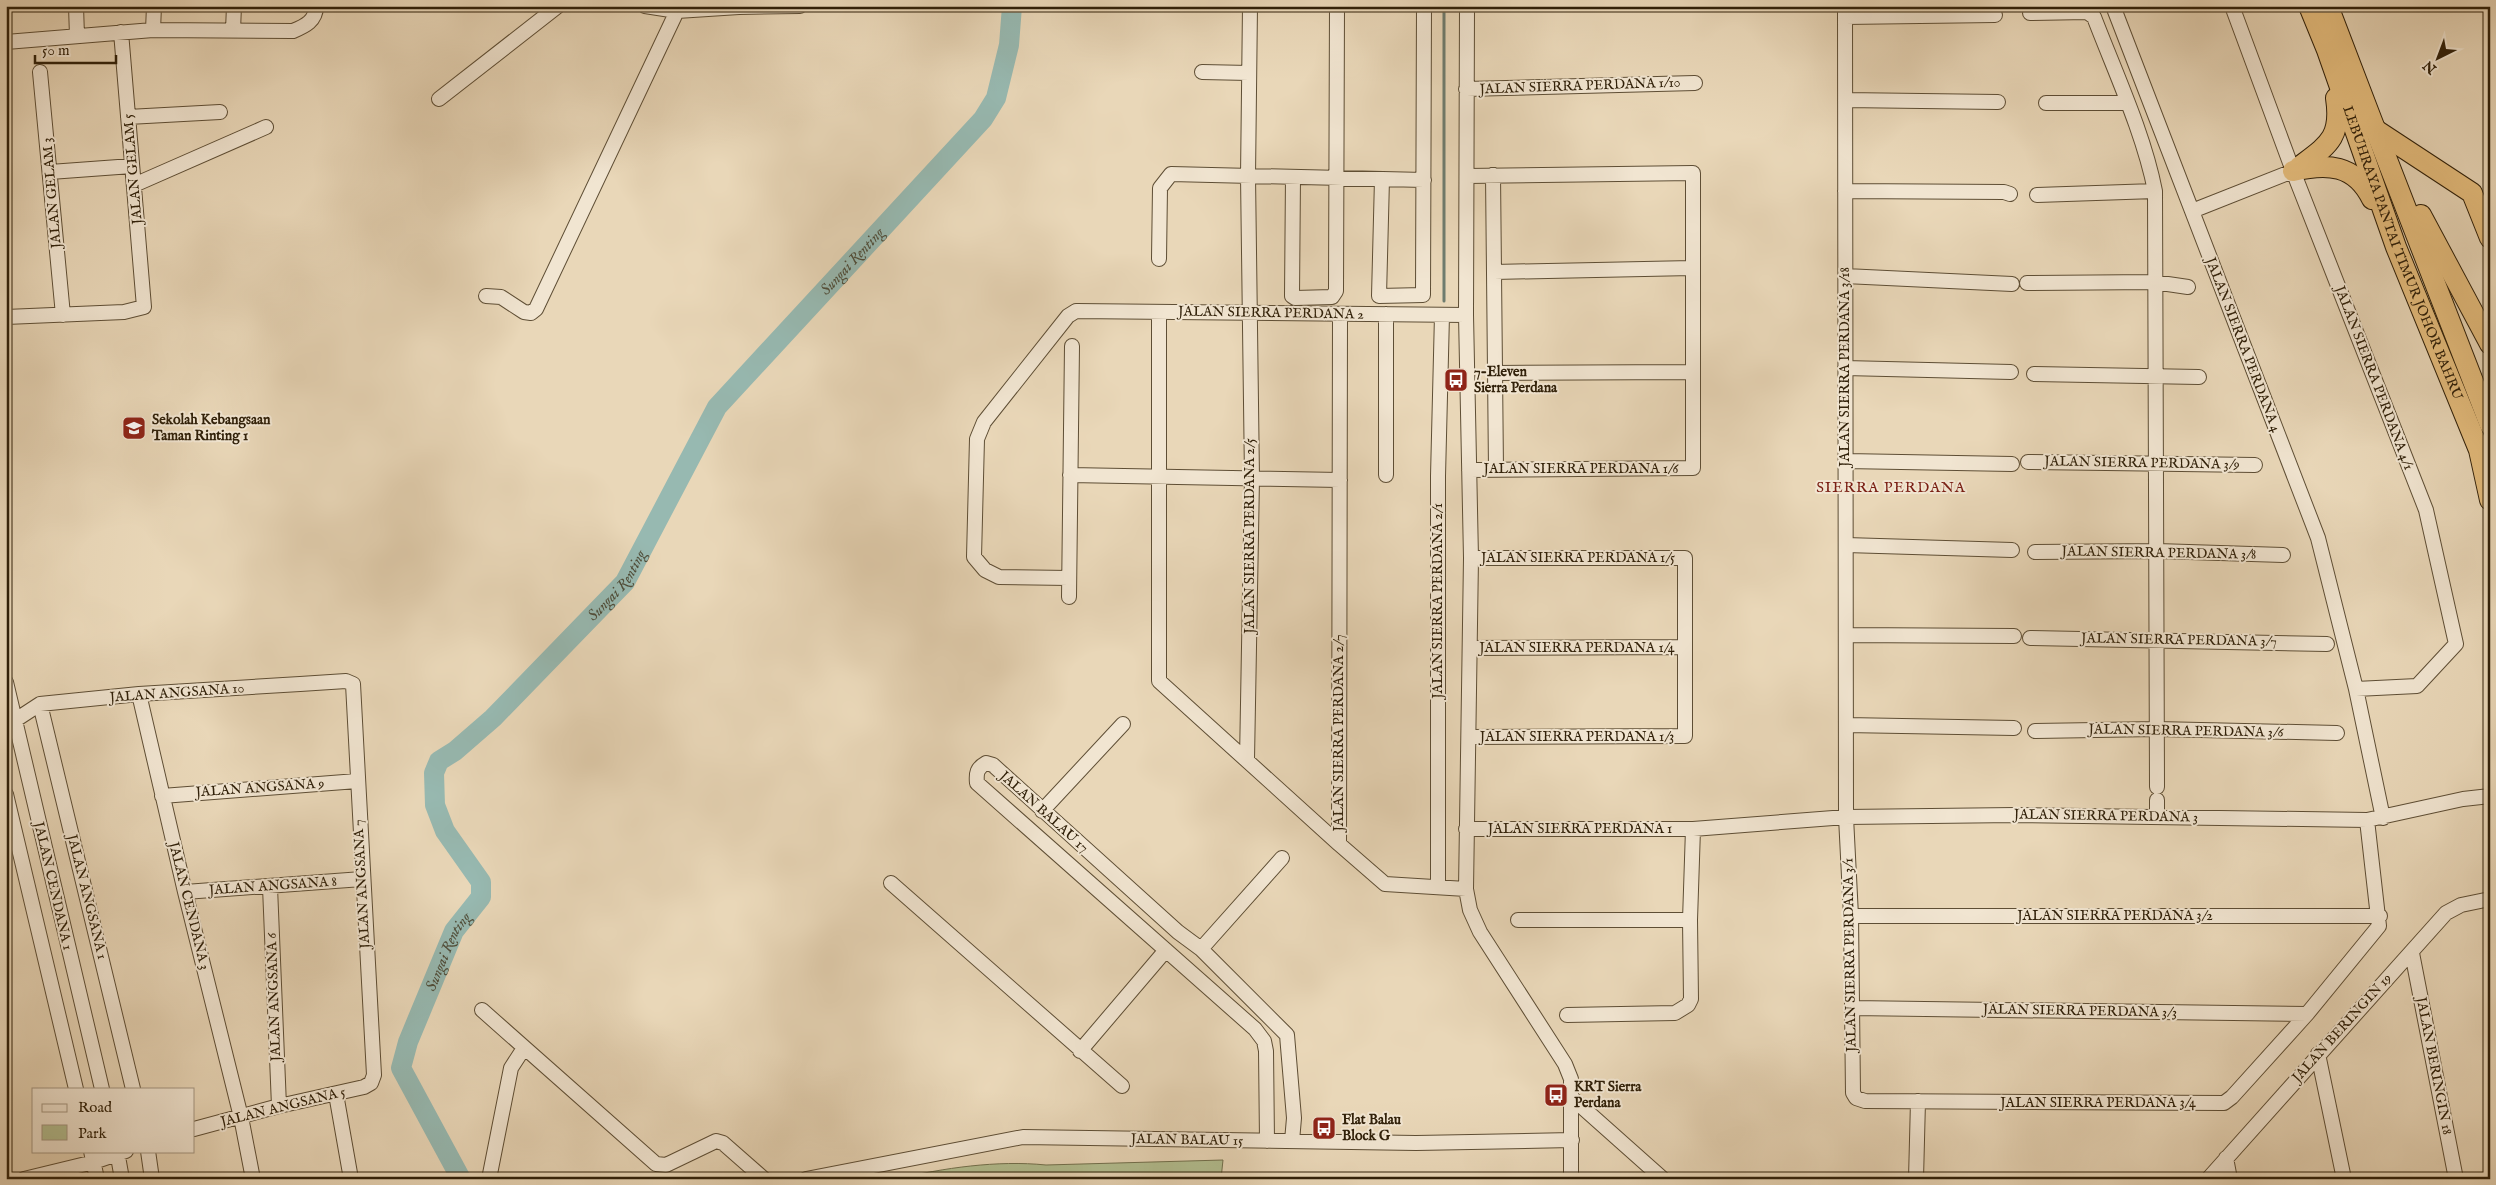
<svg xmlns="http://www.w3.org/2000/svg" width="2496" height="1185" font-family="'IM FELL English',serif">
  <rect width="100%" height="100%" fill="#e9d7b8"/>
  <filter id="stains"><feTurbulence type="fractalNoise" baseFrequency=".004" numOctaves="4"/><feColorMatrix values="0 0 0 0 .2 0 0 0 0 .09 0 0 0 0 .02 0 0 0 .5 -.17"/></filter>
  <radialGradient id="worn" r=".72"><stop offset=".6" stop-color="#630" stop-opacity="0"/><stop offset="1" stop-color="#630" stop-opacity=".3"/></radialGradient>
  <!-- green -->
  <path fill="#b3bf91" stroke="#72704d" d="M 1223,1160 L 1221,1179 L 896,1179 C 944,1168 997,1160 1046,1165 Z"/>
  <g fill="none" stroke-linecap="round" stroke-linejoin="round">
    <!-- stream -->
    <path stroke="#6e7c6e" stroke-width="3" d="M 1444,6 L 1444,301"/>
    <!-- river -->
    <path stroke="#97b9b1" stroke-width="20" id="s1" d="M 461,1179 L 401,1068 L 408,1042 L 454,931 L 481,897 L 481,882 L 445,831 L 435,805 L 434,773 L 439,761 L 455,751 L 493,718 L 625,582 L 717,407 L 983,119 L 996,98 L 1009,45 L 1012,6"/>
    <!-- minor casing -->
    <g stroke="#5e4e35" stroke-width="16">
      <path id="minor" d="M 76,6 L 77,36
        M 645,6 L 677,11
        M 1467,6 L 1466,315 L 1471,558 L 1466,889 L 1470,910 L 1480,932 L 1565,1064 L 1571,1079 L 1571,1179
        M 1845,6 L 1846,817 L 1851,916 L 1853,1093 L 1856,1098 L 1865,1101 L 2224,1103 L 2232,1097 L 2307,1014 L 2379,926 L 2367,820
        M 2113,6 L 2318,538 L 2356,689 L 2383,818
        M 2232,6 L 2293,171 L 2426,510 L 2456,644 L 2417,686 L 2356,689
        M 2030,13 L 2087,12 L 2094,17 C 2115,72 2144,134 2155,191 L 2157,787
        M 1845,17 L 1995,15
        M 153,30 L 154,6
        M 233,30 L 234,6
        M 6,42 L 153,30 L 293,31 C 305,26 316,21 316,6
        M 40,72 L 63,315
        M 1202,72 L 1249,73
        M 1466,89 L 1695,83
        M 439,99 L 558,6
        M 1845,100 L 1998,102
        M 2046,103 L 2127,103
        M 128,117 L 220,112
        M 50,172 L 132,166
        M 1493,175 L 1496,469
        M 1467,176 L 1693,173 L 1693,468 L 1469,470
        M 1293,177 L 1292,296 L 1295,298 L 1332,297 L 1336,291 L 1337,6
        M 1382,179 L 1379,296 L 1423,295 L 1424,6
        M 134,185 L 266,127
        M 1845,191 L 2004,192 L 2010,194
        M 2037,195 L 2155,191
        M 2192,211 L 2293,171
        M 1159,259 L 1160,188 L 1171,174 L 1424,180
        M 1494,272 L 1692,268
        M 1845,276 L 2012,284
        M 2027,283 L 2154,282 L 2188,287
        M 486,296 L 501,297 L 524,312 L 531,313 L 536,309 L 677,11 L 739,7 L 800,6
        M 1159,312 L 1159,681 L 1339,844
        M 1386,314 L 1386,475
        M 1340,315 L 1339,844 L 1385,884 L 1466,889
        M 6,317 L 124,312 L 144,307 L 121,32
        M 1845,368 L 2011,372
        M 1496,373 L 1692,372
        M 2034,374 L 2199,377
        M 1846,461 L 2012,464
        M 2028,462 L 2255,465
        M 1070,475 L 1340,480
        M 1846,545 L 2012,550
        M 2035,552 L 2157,551 L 2283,555
        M 1069,578 L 999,577 L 985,570 L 974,557 L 977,439 L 984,422 L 1068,316 L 1076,311 L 1466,315
        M 1069,597 L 1072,346
        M 1846,635 L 2014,636
        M 2030,638 L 2327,644
        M 1470,648 L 1684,647
        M 6,682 L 102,1089
        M 139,694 L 185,892 L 241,1117 L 253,1179
        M 40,704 L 133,1089
        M 6,723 L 14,721 L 40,704 L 139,694 L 300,684 L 346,681 L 353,684 L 374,1075 L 371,1083 L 364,1087 L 279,1106 L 194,1129
        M 1846,725 L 2014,728
        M 2035,731 L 2157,729 L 2337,733
        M 1469,737 L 1685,736 L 1685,558 L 1471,558
        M 1247,760 L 1252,478 L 1248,176 L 1250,6
        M 6,794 L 76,1089
        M 162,796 L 357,781
        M 1042,811 L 1123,724
        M 2157,817 L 2157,800
        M 1466,829 L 1693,829 L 1846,817 L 2015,815 L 2367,820 L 2463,799 L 2490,796
        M 891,883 L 1122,1086
        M 1438,886 L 1438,476 L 1442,315
        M 270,887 L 279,1106
        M 185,892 L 362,879
        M 1851,916 L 2380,916
        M 1518,920 L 1690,920
        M 1201,949 L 1282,858
        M 2412,953 L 2456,1179
        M 1852,1008 L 2307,1014
        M 482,1010 L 656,1164 L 666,1165 L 716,1141 L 723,1143 L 764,1179
        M 1567,1015 L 1675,1013 L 1688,1005 L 1691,999 L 1690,920 L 1693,829
        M 1080,1051 L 1166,950
        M 2318,1054 L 2344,1179
        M 336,1094 L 351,1179
        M 1572,1098 L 1663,1179
        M 1267,1141 L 1266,1051 L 1264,1041 L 1255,1029 L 977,783 C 976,773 977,768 986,763 L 993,765 L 1178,932 L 1201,949 L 1287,1035 L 1294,1118 L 1292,1141
        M 91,1151 L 97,1179
        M 117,1151 L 122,1179
        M 148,1151 L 152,1179
        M 2226,1158 L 2230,1179
        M 24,1179 L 94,1162 L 126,1151
        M 489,1179 L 511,1068 L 524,1048
        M 806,1179 L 1023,1137 L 1416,1143 L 1572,1140
        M 1916,1179 L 1918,1101
        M 2208,1179 L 2446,913 L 2461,905 L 2490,899"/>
    </g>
    <!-- highway casing -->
    <g stroke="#302009" stroke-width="22">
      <g id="highway">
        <path id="s2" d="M 2309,6 L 2327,50 L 2396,247 L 2479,450 L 2490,500"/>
        <path d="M 2328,6 C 2381,146 2436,285 2490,425"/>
        <path d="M 2373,128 L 2472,193 L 2490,238"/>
        <path d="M 2299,167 C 2328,145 2342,138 2336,98"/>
        <path d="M 2293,171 C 2327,163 2355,164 2372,199"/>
        <path d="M 2421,215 L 2490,344"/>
      </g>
    </g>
    <!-- minor -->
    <use href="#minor" stroke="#f1e5d1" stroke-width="14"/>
    <!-- highway -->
    <use href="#highway" stroke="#e4bc7c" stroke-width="20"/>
  </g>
  <!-- icons -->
  <defs>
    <g id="bus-square" transform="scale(1.25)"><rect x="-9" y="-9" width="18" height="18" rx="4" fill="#8f2418" stroke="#f1e5d1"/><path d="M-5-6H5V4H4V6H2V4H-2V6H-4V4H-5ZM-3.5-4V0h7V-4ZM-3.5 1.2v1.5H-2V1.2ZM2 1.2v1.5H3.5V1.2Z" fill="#fff"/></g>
    <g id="school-square" transform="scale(1.25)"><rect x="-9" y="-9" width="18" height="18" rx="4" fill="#8f2418" stroke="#f1e5d1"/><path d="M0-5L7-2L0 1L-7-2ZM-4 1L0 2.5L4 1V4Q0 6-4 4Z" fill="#fff"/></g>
  </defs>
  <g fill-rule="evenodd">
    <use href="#bus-square" x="1456" y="380"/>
    <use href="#school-square" x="134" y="428"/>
    <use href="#bus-square" x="1556" y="1095"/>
    <use href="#bus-square" x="1324" y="1128"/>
  </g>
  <g text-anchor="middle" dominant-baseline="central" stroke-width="4" stroke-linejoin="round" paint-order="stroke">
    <!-- street labels -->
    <g font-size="14" fill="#302009" stroke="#f1e5d1">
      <text transform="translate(1580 86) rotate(-2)">JALAN SIERRA PERDANA 1/10</text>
      <text transform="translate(133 169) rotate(-95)">JALAN GELAM 5</text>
      <text transform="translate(52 193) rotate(-95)">JALAN GELAM 3</text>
      <text stroke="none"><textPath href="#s2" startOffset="264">LEBUHRAYA PANTAI TIMUR JOHOR BAHRU</textPath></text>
      <text transform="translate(1271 313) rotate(1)">JALAN SIERRA PERDANA 2</text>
      <text transform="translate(2243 345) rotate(69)">JALAN SIERRA PERDANA 4</text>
      <text transform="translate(1845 367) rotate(-90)">JALAN SIERRA PERDANA 3/18</text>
      <text transform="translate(2374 378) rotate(69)">JALAN SIERRA PERDANA 4/1</text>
      <text transform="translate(2142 463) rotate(1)">JALAN SIERRA PERDANA 3/9</text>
      <text x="1581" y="469">JALAN SIERRA PERDANA 1/6</text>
      <text transform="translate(1250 536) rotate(-90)">JALAN SIERRA PERDANA 2/5</text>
      <text transform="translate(2159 553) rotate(1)">JALAN SIERRA PERDANA 3/8</text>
      <text x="1578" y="558">JALAN SIERRA PERDANA 1/5</text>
      <text transform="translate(1438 601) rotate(-90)">JALAN SIERRA PERDANA 2/1</text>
      <text transform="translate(2179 640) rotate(1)">JALAN SIERRA PERDANA 3/7</text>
      <text x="1577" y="648">JALAN SIERRA PERDANA 1/4</text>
      <text transform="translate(177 693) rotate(-4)">JALAN ANGSANA 10</text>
      <text transform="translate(2186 731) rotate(1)">JALAN SIERRA PERDANA 3/6</text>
      <text transform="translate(1339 733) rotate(-90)">JALAN SIERRA PERDANA 2/7</text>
      <text x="1577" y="737">JALAN SIERRA PERDANA 1/3</text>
      <text transform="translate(260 788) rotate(-4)">JALAN ANGSANA 9</text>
      <text transform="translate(1044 812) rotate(42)">JALAN BALAU 17</text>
      <text transform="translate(2106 816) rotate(1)">JALAN SIERRA PERDANA 3</text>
      <text x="1580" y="829">JALAN SIERRA PERDANA 1</text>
      <text transform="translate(362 884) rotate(-93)">JALAN ANGSANA 7</text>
      <text transform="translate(53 886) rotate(77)">JALAN CENDANA 1</text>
      <text transform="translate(273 886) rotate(-4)">JALAN ANGSANA 8</text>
      <text transform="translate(87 897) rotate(76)">JALAN ANGSANA 1</text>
      <text transform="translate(189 906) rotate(76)">JALAN CENDANA 3</text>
      <text x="2115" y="916">JALAN SIERRA PERDANA 3/2</text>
      <text transform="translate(1850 955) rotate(-91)">JALAN SIERRA PERDANA 3/1</text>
      <text transform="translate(274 997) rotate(-92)">JALAN ANGSANA 6</text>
      <text transform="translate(2080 1011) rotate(1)">JALAN SIERRA PERDANA 3/3</text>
      <text transform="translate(2342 1028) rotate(-48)">JALAN BERINGIN 19</text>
      <text transform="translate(2434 1066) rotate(79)">JALAN BERINGIN 18</text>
      <text x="2098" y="1103">JALAN SIERRA PERDANA 3/4</text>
      <text transform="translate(283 1107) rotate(-14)">JALAN ANGSANA 5</text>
      <text transform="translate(1187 1140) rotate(1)">JALAN BALAU 15</text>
    </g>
    <!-- poi labels -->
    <g font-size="14" font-weight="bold" fill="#302009" stroke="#f1e5d1" text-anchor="start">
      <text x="1474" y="372">7-Eleven<tspan x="1474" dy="16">Sierra Perdana</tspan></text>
      <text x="152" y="420">Sekolah Kebangsaan<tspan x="152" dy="16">Taman Rinting 1</tspan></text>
      <text x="1574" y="1087">KRT Sierra<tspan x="1574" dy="16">Perdana</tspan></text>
      <text x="1342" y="1120">Flat Balau<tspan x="1342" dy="16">Block G</tspan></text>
    </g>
    <!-- water labels -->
    <g font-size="15" font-style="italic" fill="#4f4e3b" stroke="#f1e5d1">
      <text stroke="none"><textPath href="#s1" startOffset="1122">Sungai Renting</textPath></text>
      <text stroke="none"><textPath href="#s1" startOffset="718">Sungai Renting</textPath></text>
      <text stroke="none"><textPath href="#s1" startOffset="252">Sungai Renting</textPath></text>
    </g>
    <!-- neighbourhood labels -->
    <g font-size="15" letter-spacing="1" fill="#7a1f14" stroke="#f1e5d1">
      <text x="1891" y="487">SIERRA PERDANA</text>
    </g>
  </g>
  <!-- margin -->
  <rect width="2496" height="1185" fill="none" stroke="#e9d7b8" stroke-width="25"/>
  <rect x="8" y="8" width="2481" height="1170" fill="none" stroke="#302009" stroke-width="2.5"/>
  <rect x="12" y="12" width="2471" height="1160" fill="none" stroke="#302009"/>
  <!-- legend -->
  <rect x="32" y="1088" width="162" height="65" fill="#f1e5d1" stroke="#a49681"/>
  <rect x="42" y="1104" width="25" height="8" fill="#f1e5d1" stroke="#a49681"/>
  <text x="78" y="1112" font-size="15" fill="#302009">Road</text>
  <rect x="42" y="1125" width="25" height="15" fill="#b3bf91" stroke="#a49681"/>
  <text x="78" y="1138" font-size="15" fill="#302009">Park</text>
  <!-- north arrow -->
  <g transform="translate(2438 58) rotate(222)" stroke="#f1e5d1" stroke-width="4" paint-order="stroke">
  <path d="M0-4L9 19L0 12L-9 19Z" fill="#302009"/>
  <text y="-8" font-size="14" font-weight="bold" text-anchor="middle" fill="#302009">N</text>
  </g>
  <!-- scale -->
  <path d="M35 55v8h81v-8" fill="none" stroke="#302009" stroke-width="2.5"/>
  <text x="42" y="55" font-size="15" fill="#302009" stroke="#f1e5d1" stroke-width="4" paint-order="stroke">50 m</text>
  <rect width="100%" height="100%" filter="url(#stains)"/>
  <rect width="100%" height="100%" fill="url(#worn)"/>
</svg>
